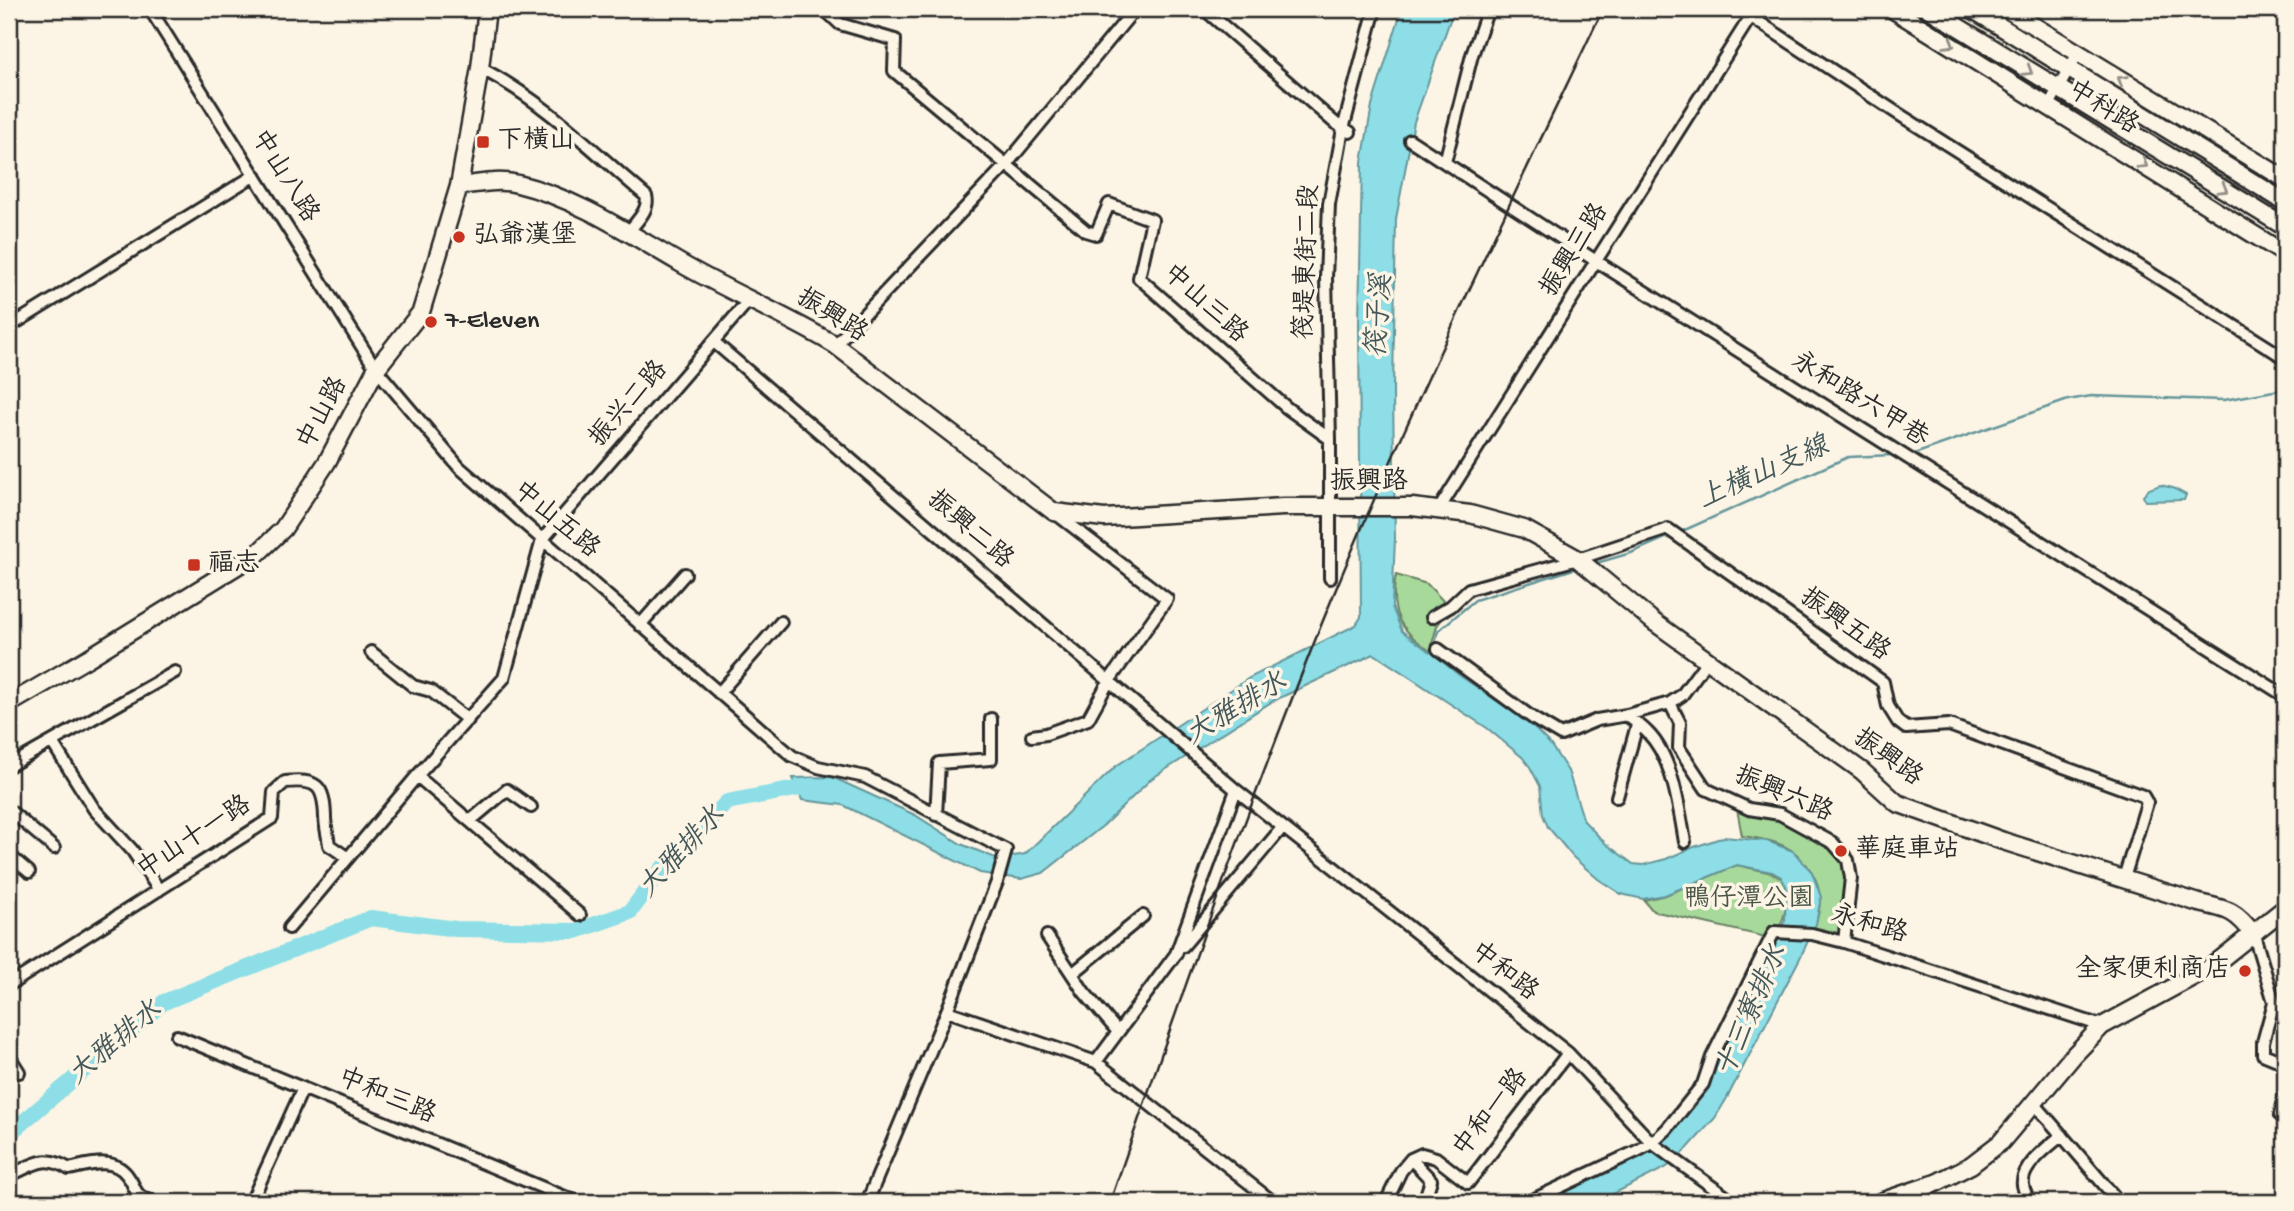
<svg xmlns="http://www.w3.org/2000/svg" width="2294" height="1211" font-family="'Gochi Hand','LXGW WenKai TC',sans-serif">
  <rect width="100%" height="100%" fill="#fcf5e5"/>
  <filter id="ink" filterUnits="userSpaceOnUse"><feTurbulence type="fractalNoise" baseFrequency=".0143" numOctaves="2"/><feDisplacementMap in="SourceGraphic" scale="14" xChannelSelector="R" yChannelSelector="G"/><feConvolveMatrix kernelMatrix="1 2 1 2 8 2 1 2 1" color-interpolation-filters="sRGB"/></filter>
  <g filter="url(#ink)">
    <!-- green -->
    <path fill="#a7d99b" stroke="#698263" stroke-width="2" d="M 1396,575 L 1427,584 L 1448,606 L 1449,610 L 1437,626 L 1430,651 C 1399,629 1389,613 1396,575 Z
      M 1736,804 L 1768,814 L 1833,843 L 1848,860 L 1844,941 L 1811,934 C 1823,910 1824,886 1806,864 L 1785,885 C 1788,906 1786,922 1770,938 L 1653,911 L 1644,900 L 1666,895 L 1737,865 L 1772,873 L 1783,879 L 1802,860 C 1788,842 1763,839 1742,836 Z"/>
    <!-- water -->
    <path fill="#8ddee6" stroke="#66969b" stroke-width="2" d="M 1402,9 L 1454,9 L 1414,122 L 1396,219 L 1393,390 L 1395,539 L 1392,607 L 1402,631 L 1430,652 L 1434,649 L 1443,662 L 1459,675 L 1529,723 L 1550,744 L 1568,771 L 1584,821 L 1605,843 L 1633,864 L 1643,865 L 1666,859 L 1694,847 L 1724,837 L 1767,841 L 1793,851 L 1812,872 L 1821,897 L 1816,924 L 1800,958 L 1727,1098 L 1715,1118 L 1688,1148 L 1667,1167 L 1597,1202 L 1536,1202 L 1672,1128 L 1715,1058 L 1785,920 L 1786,886 L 1781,877 L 1772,872 L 1737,865 L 1665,895 L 1643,899 L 1621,894 L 1598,879 L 1573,857 L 1548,827 L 1543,815 L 1540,786 L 1530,767 L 1522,757 L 1487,728 L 1374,654 L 1273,701 L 1151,779 L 1104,825 L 1043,873 L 1021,879 L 980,873 L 843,805 L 802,800 L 793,778 L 832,777 L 915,815 L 961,844 L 998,859 L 1025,854 L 1116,766 L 1249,678 L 1356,625 L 1361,617 L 1359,322 L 1362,162 L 1372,105 Z
      M 2160,485 L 2173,488 L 2186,495 L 2184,500 L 2145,501 L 2143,496 L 2149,489 Z"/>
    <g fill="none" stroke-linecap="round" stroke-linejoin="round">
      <!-- stream -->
      <path stroke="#66969b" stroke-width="2.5" d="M 1910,454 L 1917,453 L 2068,400 L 2091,396 L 2224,400 L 2285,389
        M 1678,533 L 1848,457 L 1893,455
        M 1593,564 L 1631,553 L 1672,535
        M 1434,648 L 1438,631 L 1475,600 L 1580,567"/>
      <!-- river -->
      <path stroke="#8ddee6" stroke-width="16" d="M 9,1134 L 164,1002 L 371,918 L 456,929 L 576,931 L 630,912 L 662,869 L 727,802 L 811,786 L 817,789"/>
      <!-- street casing -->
      <g stroke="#2b2b2b" stroke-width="16">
        <path id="street" d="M 150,9 L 376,369 L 459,467 L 792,756 L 818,767 L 865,777 L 1006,850 L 997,882 L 947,1011 L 867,1202
          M 824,9 L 840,24 L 895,40 L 894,71 L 1086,231 L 1096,234 L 1109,204 L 1152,220 L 1139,278 L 1287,408 L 1330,439 L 1330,578
          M 1204,9 L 1335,123 L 1350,132
          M 1739,9 L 1897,113 L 2285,358
          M 480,68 C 542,99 593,151 646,196 C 650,209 637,221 629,231
          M 2049,105 L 2078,53
          M 1410,140 L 1596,261 L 2285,696
          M 1445,162 L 1472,55 L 1488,9
          M 9,327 L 255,175
          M 714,342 L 1236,790 L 1568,1053 L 1652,1143 L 1733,1202
          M 835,345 L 1006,165 L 1135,9
          M 1330,439 L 1326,278 L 1329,204 L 1343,129 L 1375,9
          M 1439,509 L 1751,16
          M 1432,617 L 1451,606 L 1469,589 L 1578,559 L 1668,529 L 1883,682 L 1888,706 L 1898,722 L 1906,728 L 1949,725 L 2143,796 L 2147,803 L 2124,878
          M 640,625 L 685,574
          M 1438,649 L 1534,719 L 1561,735 L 1597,720 L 1627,715 L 1670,703 L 1682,695 L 1707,661
          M 371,652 L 413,686 L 431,691 L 468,720
          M 719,693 L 781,622
          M 1670,703 L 1680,723 L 1679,748 L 1706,789 L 1749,809 L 1780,814 L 1833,843 L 1848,860 L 1851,878 L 1844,942
          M 1627,715 C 1633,721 1642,726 1648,733 C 1673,758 1679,808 1685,842
          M 1032,736 L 1046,734 L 1088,719 L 1109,681 L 1167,599 L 1055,513
          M 52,742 L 94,809 L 132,850 L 159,890
          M 9,766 L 175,672
          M 417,776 L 580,915
          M 1617,797 L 1637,725
          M 9,810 L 54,848
          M 936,815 L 939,763 L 991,759 L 991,719
          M 470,821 L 507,790 L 531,807
          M 9,855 L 29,872
          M 289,928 L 417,776 L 504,678 L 542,540 L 750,299
          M 2254,935 L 2274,1002 L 2263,1042 L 2263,1054 L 2285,1063
          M 1047,936 L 1084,992 L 1118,1032
          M 1183,946 L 1282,828
          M 1072,974 L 1143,916
          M 9,985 L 272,818 L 274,792 L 285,782 C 317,779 324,785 325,817 C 325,826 328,836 329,845 L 348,858
          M 947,1011 L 1096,1062 L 1273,1202
          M 177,1036 L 577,1202
          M 9,1056 L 19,1072
          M 1096,1062 L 1176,954 L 1236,790
          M 2285,1098 L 2280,1115 L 2285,1118
          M 2034,1103 L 2119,1202
          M 9,1176 C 33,1165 44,1153 69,1169 C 88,1165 113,1156 127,1175 C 139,1190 130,1194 153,1202
          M 251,1202 L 303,1088
          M 1386,1202 L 1401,1171 L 1411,1159
          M 1424,1202 L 1431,1180 L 1411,1159 L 1422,1154 L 1436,1158 L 1468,1183 L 1568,1053
          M 1528,1202 L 1637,1151 L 1652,1143 L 1667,1129 L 1703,1084 L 1712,1057 L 1774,932 L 1812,934 L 1844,942 L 2102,1026
          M 2029,1202 C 2027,1197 2024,1191 2023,1185 C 2020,1167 2049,1146 2062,1135"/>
      </g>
      <!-- secondary casing -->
      <g stroke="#2b2b2b" stroke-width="21">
        <path id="secondary" d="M 1892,9 L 2285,254
          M 1929,9 L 2285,227
          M 1972,9 L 2285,202
          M 2006,9 L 2285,179
          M 459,186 C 478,184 499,179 518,184 C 576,198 628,233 680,263 C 730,292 785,315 835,345 L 1054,512 L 1104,518 L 1283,507 L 1412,507 L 1470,514 L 1524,529 L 1578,559 L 1654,622 L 1862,771 L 1897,803 L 2003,841 L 2199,903 C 2227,909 2236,910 2254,935
          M 9,704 L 88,658 L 258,553 L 283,529 L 327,462 L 376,369 L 421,312 L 459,186 L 480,68 L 487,9
          M 1880,1202 L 1936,1183 L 1971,1165 L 2001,1142 L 2073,1056 L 2102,1026 L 2211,967 L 2285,908"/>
      </g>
      <!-- street -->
      <use href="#street" stroke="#fcf5e5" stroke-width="10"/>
      <!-- secondary -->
      <use href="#secondary" stroke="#fcf5e5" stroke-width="16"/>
      <!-- rail -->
      <path stroke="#2b2b2b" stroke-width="2.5" d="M 1110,1202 C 1177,1008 1245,814 1322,623 C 1407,414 1506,212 1603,9"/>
    </g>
    <!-- one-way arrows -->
    <defs><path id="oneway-chevron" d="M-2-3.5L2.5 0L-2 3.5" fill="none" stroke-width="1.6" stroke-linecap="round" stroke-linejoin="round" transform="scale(1.75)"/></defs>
    <g stroke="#949088">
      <use href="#oneway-chevron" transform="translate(1950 44) rotate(31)"/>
      <use href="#oneway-chevron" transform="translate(2028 71) rotate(32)"/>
      <use href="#oneway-chevron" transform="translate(2122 80) rotate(-148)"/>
      <use href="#oneway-chevron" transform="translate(2143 164) rotate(32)"/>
      <use href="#oneway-chevron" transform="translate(2223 189) rotate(31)"/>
    </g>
  </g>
  <!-- markers -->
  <g fill="#c8321e" stroke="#fcf5e5" stroke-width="2.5">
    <rect x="476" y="135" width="14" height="14" rx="3.5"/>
    <circle cx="459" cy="237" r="7"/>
    <circle cx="431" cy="322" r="7"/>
    <rect x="187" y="558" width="14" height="14" rx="3.5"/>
    <circle cx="1841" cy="851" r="7"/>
    <circle cx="2245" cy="971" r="7"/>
  </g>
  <g text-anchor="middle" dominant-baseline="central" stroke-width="7" stroke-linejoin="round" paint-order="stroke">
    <!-- street labels -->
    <g font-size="26" fill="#2b2b2b" stroke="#fcf5e5">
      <text transform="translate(2102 109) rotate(32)">中科路</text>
      <text transform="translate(283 177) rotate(58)">中山八路</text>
      <text transform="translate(1576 251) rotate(-58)">振興三路</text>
      <text transform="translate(1309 262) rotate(-88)">筏堤東街二段</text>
      <text transform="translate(1204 305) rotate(42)">中山三路</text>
      <text transform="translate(831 317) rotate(32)">振興路</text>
      <text transform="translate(1859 401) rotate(32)">永和路六甲巷</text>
      <text transform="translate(630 405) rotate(-49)">振兴二路</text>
      <text transform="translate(324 414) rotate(-62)">中山路</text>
      <text x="1369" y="483">振興路</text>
      <text transform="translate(555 521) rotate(40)">中山五路</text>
      <text transform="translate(969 531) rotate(41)">振興二路</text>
      <text transform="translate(1844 626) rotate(36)">振興五路</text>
      <text transform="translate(1887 759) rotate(36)">振興路</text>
      <text transform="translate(1783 796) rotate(23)">振興六路</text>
      <text transform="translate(195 839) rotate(-33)">中山十一路</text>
      <text transform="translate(1869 926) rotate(16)">永和路</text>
      <text transform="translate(1503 973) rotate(38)">中和路</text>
      <text transform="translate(386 1098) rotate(23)">中和三路</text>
      <text transform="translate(1492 1114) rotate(-52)">中和一路</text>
    </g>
    <!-- poi labels -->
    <g font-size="26" fill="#2b2b2b" stroke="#fcf5e5" text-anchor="start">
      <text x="497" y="142">下橫山</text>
      <text x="473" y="237">弘爺漢堡</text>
      <text x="445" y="322">7-Eleven</text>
      <text x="208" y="565">福志</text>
      <text x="1855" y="851">華庭車站</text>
      <text x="2231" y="971" text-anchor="end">全家便利商店</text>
    </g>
    <!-- park labels -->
    <g font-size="26" fill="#4a5647" stroke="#fcf5e5">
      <text x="1749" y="900">鴨仔潭公園</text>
    </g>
    <!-- water labels -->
    <g font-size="28" font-style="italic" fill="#44585a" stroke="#fcf5e5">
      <text transform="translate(1381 316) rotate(-86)">筏子溪</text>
      <text transform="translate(1764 474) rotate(-24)">上橫山支線</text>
      <text transform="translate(1237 710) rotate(-31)">大雅排水</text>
      <text transform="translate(683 853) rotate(-47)">大雅排水</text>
      <text transform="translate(1753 1012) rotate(-67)">十三寮排水</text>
      <text transform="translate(116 1044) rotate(-40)">大雅排水</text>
    </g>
  </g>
  <!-- margin -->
  <rect width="2294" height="1211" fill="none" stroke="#fcf5e5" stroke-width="35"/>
  <rect x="18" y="18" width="2259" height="1176" fill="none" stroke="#2b2b2b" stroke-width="2.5" filter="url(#ink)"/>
</svg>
